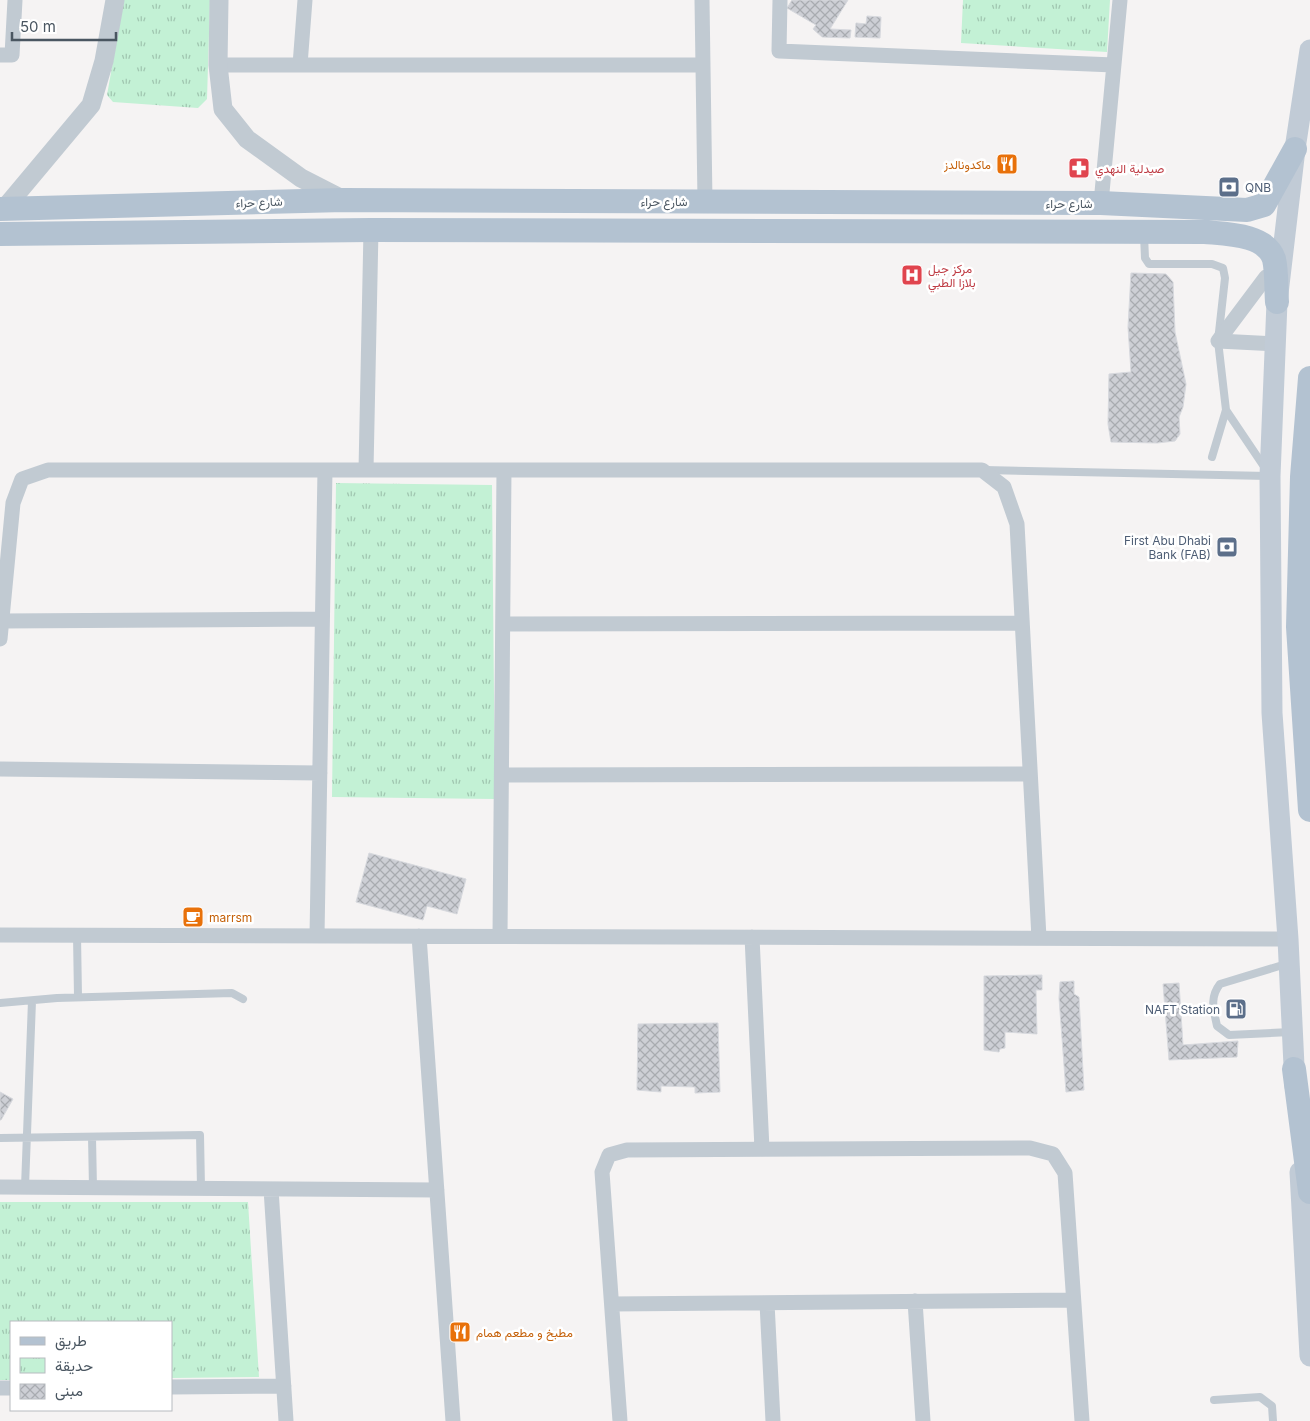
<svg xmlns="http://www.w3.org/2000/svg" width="1310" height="1421" font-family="Inter,Vazirmatn,sans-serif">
  <defs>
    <pattern id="park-tufts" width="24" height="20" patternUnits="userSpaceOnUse" patternTransform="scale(1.25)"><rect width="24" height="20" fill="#c3f1d5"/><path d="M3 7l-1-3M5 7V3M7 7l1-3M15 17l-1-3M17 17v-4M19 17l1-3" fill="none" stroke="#a0c6b0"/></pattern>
    <pattern id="building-cross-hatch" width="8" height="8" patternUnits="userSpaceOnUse" patternTransform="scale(1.25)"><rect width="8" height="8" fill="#cdcfd5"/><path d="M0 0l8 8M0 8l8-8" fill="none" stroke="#a8abb0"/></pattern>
  </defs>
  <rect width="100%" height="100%" fill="#f5f3f3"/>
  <!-- park -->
  <path fill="url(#park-tufts)" d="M 124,0 L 210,0 L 207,99 L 198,108 L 113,102 L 107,95 Z
    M 963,0 L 1110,0 L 1107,52 L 961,43 Z
    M 336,483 L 492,485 L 495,799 L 332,797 Z
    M 0,1202 L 248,1202 L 259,1377 L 171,1378 L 171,1322 L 11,1322 L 11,1380 L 0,1380 Z"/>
  <!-- building -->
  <path fill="url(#building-cross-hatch)" stroke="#d7d9de" d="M 792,0 L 848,0 L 830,29 L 851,30 L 850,38 L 822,37 L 813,29 L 816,25 L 787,8 Z
    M 867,16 L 881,17 L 880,38 L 855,37 L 856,23 L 866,24 Z
    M 1131,273 L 1166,274 L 1173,282 L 1175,332 L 1186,384 L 1183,407 L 1179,417 L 1180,434 L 1175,441 L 1157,443 L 1111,442 L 1108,424 L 1109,374 L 1131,372 L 1128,327 Z
    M 369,853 L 466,879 L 457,914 L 427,906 L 423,920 L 356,902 Z
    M 1042,975 L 1042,990 L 1036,990 L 1037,1034 L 1005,1032 L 1005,1048 L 1000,1049 L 999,1052 L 984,1050 L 984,976 Z
    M 1074,981 L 1074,994 L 1079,997 L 1084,1090 L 1066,1092 L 1059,998 L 1060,982 Z
    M 1179,983 L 1183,1045 L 1238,1041 L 1237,1057 L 1169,1060 L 1163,984 Z
    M 718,1023 L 720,1092 L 695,1093 L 695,1087 L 661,1086 L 661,1092 L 637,1090 L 638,1024 Z
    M 0,1092 L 13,1099 L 1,1120 L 0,1120 Z"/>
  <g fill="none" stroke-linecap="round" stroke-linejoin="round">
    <!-- service -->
    <path stroke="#c1cad2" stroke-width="8" d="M 1144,235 L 1145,258 L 1149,264 L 1212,264 L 1223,268 L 1225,278 L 1218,341 L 1226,410 L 1265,468
      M 1212,457 L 1226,410
      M 984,470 L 1268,476
      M 77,935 L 78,997
      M 1286,964 L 1220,984 C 1209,998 1214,1011 1217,1026 L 1229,1035 L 1290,1032
      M 0,1003 L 57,998 L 232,993 L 243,999
      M 92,1137 L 93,1188
      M 0,1138 L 200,1135 L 201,1188
      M 25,1187 L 32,1001
      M 1214,1400 L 1260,1397 L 1272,1406 L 1273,1421"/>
    <!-- minor -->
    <path stroke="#c1cad2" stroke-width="15" d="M 702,0 L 705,201
      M 780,0 L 779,51 L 1114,65
      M 0,55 L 12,55 L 15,0
      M 218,65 L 703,65
      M 300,65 L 305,0
      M 1101,203 L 1120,0
      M 1266,277 L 1218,341 L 1275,344
      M 366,470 L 371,230
      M 2,621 L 322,619
      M 503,624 L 1022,623
      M 0,639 L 13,503 L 22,479 L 48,470 L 982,470 L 1004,487 L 1017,524 L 1039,938
      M 0,769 L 320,773
      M 502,775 L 1030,774
      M 0,935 L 1288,939
      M 317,936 L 325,470
      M 419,936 L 453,1421
      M 500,936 L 504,470
      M 752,937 L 762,1149
      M 0,1187 L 437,1190
      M 271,1189 L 286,1421
      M 915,1301 L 923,1421
      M 767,1303 L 773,1421
      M 612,1304 L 1073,1300
      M 171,1387 L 284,1386
      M 0,1388 L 11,1388
      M 620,1421 L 602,1172 L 609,1155 L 627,1150 L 1030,1148 L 1053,1154 L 1065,1173 L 1082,1421"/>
    <!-- tertiary -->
    <path stroke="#c1cad2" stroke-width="19" d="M 219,0 L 218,65 L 223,109 L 247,139 L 301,178 L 344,200
      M 4,209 L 91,105 L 104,61 L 115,0"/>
    <!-- secondary -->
    <path stroke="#c1cbd6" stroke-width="21" d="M 1295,1087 L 1288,939 L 1272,713 L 1270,476 L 1277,302 L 1295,149 L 1310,50
      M 1300,1172 L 1310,1356"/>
    <!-- primary -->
    <path stroke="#b3c2d1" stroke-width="24" d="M 0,209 L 344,200 L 1101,203 L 1247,210 L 1264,205 L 1295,149
      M 0,234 L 371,230 L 1205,232 C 1226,234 1266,234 1274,259 C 1277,272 1276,289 1277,302
      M 1310,378 L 1302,477 L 1298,627 L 1310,810
      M 1294,1069 L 1310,1192"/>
  </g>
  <!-- icons -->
  <defs>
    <g id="restaurant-square" transform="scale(1.125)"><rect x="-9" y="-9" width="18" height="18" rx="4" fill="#e8710a" stroke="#fff"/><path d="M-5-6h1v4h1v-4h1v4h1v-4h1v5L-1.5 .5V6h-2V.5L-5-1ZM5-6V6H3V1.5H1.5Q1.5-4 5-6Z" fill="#fff"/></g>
    <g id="pharmacy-square" transform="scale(1.125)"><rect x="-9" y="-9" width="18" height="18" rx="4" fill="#e0444e" stroke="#fff"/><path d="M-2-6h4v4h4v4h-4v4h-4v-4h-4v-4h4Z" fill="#fff"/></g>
    <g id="bank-square" transform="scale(1.125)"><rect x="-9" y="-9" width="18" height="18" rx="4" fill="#5c6f8a" stroke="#fff"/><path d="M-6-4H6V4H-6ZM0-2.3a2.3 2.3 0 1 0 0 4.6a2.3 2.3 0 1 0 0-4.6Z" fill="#fff"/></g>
    <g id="hospital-square" transform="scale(1.125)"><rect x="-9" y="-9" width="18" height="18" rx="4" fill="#e0444e" stroke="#fff"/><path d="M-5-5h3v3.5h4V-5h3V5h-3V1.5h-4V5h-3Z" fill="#fff"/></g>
    <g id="cafe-square" transform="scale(1.125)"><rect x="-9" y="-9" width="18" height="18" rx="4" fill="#e8710a" stroke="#fff"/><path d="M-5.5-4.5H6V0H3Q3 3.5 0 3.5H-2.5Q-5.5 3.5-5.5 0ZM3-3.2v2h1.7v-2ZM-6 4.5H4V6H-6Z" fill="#fff"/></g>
    <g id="fuel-square" transform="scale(1.125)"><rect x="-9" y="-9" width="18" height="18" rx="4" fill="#5c6f8a" stroke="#fff"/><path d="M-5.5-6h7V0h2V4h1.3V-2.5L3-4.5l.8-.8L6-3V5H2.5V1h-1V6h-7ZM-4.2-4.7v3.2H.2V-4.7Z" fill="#fff"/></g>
  </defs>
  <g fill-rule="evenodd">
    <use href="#restaurant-square" x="1007" y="164"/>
    <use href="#pharmacy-square" x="1079" y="168"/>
    <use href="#bank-square" x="1229" y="187"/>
    <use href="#hospital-square" x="912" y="275"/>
    <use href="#bank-square" x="1227" y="547"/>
    <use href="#cafe-square" x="193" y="917"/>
    <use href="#fuel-square" x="1236" y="1009"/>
    <use href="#restaurant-square" x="460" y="1332"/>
  </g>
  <g text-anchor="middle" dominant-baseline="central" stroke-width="5" stroke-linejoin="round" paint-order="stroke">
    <!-- food labels -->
    <g font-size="12" fill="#c56008" stroke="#fff" text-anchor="start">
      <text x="991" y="164" text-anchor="end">ماكدونالدز</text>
      <text x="209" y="917">marrsm</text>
      <text x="476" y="1332">مطبخ و مطعم همام</text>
    </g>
    <!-- health labels -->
    <g font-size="12" fill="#be3a42" stroke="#fff" text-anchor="start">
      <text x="1095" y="168">صيدلية النهدي</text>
      <text x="928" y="268">مركز جيل<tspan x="928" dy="14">بلازا الطبي</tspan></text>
    </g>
    <!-- service labels -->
    <g font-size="12" fill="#4e5e75" stroke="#fff" text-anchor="end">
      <text x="1245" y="187" text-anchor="start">QNB</text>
      <text x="1211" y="540">First Abu Dhabi<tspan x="1211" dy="14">Bank (FAB)</tspan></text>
      <text x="1220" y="1009">NAFT Station</text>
    </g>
    <!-- street labels -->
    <g font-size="12" fill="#4a5661" stroke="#fff">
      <text x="664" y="201">شارع حراء</text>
      <text transform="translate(259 202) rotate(-2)">شارع حراء</text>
      <text x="1069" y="203">شارع حراء</text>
    </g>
  </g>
  <!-- legend -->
  <rect x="10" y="1321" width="162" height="90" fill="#ffffff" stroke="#b7bbc0"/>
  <rect x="20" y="1337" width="25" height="8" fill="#b3c2d1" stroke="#b7bbc0"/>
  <text x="55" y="1346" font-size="15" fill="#4a5661">طريق</text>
  <rect x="20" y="1358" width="25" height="15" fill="url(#park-tufts)" stroke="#b7bbc0"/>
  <text x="55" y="1371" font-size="15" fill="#4a5661">حديقة</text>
  <rect x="20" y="1384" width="25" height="15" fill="url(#building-cross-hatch)" stroke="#b7bbc0"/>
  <text x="55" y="1396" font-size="15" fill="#4a5661">مبنى</text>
  <!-- scale -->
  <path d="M12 32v8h104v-8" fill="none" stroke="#4a5661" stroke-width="2.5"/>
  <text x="20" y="32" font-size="15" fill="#4a5661" stroke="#ffffff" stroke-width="4" paint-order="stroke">50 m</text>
</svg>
